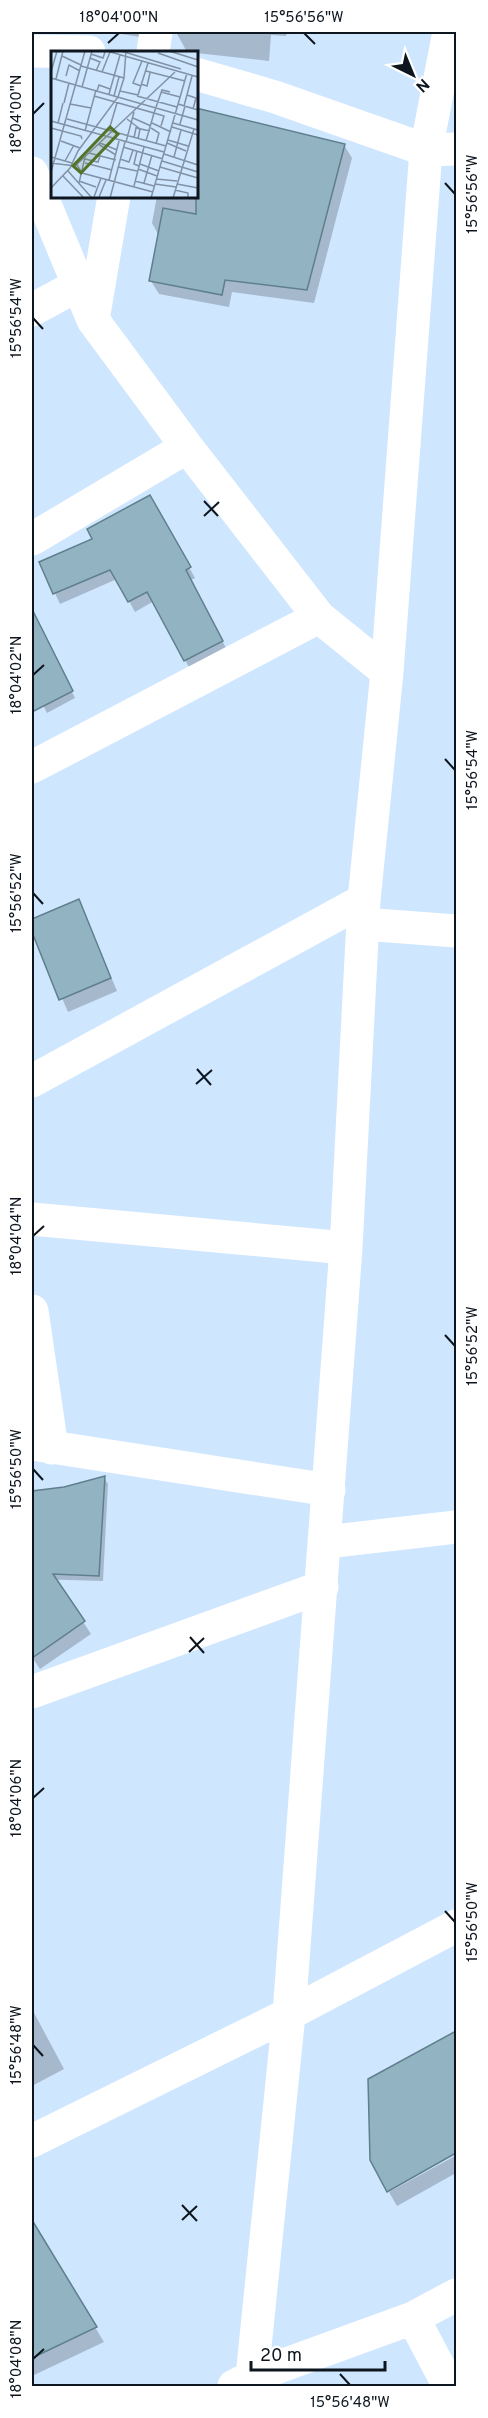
<svg xmlns="http://www.w3.org/2000/svg" width="488" height="2418" font-family="Overpass,sans-serif">
  <rect width="100%" height="100%" fill="#cfe6ff"/>
  <!-- shadow -->
  <path fill="#0003" d="M 108,32 L 154,32 L 147,38 Z
    M 176,32 L 287,32 L 286,36 L 271,35 L 269,61 L 187,52 Z
    M 344,145 L 352,158 L 314,303 L 232,292 L 229,307 L 159,294 L 151,281 L 159,236 L 152,223 L 157,196 L 196,196 Z
    M 150,497 L 195,578 L 191,580 L 228,652 L 191,671 L 154,601 L 135,612 L 117,579 L 60,604 L 41,563 L 94,539 Z
    M 35,618 L 75,698 L 47,713 L 32,683 L 32,620 Z
    M 79,901 L 117,991 L 68,1012 L 32,928 L 32,921 Z
    M 104,1478 L 108,1484 L 103,1581 L 32,1579 L 32,1492 L 65,1489 Z
    M 63,1591 L 91,1634 L 40,1669 L 32,1657 L 32,1613 Z
    M 32,2009 L 64,2069 L 32,2086 Z
    M 456,2032 L 456,2175 L 456,2173 L 397,2206 L 389,2192 L 455,2156 L 369,2080 Z
    M 41,2238 L 104,2342 L 32,2376 L 32,2243 Z"/>
  <!-- building -->
  <path fill="#92b4c2" stroke="#5f7f8c" stroke-width="1.5" d="M 196,108 L 345,144 L 307,290 L 225,280 L 222,295 L 149,281 L 163,208 L 196,214 Z
    M 150,495 L 191,567 L 186,570 L 223,641 L 184,661 L 147,592 L 128,602 L 110,570 L 53,594 L 39,562 L 92,539 L 87,529 Z
    M 32,609 L 73,691 L 32,712 Z
    M 79,899 L 111,978 L 59,1000 L 32,932 L 32,919 Z
    M 105,1476 L 99,1576 L 53,1574 L 85,1621 L 32,1658 L 32,1491 L 64,1487 Z
    M 456,2031 L 456,2153 L 387,2192 L 370,2160 L 368,2079 Z
    M 32,2220 L 97,2327 L 32,2358 Z"/>
  <g fill="none" stroke-linecap="round" stroke-linejoin="round">
    <!-- minor -->
    <path stroke="#fff" stroke-width="33" d="M 32,51 L 89,52
      M 153,52 L 156,32
      M 196,74 L 275,97 L 426,150 L 456,149
      M 32,173 L 93,320 L 187,447 L 319,617 L 387,672
      M 32,310 L 78,285
      M 93,320 L 114,196
      M 32,539 L 187,447
      M 32,767 L 319,617
      M 363,924 L 456,931
      M 32,1081 L 364,900
      M 32,1219 L 346,1248
      M 32,1311 L 52,1448
      M 32,1444 L 329,1490
      M 326,1542 L 456,1527
      M 32,1692 L 322,1587
      M 32,2141 L 289,2014 L 456,1926
      M 413,2318 L 449,2386
      M 234,2386 L 251,2377 L 413,2318 L 456,2295
      M 251,2386 L 289,2014 L 346,1248 L 364,900 L 387,672 L 426,150 L 449,32"/>
  </g>
  <!-- ticks -->
  <path fill="none" stroke="#0d151e" stroke-width="2" d="M 304,33 L 315,44M 108,43 L 119,33M 33,114 L 44,103M 445,183 L 455,194M 33,318 L 43,329M 204,501 L 218,516M 204,516 L 219,502M 33,675 L 44,665M 445,759 L 455,770M 33,893 L 43,904M 197,1069 L 211,1085M 196,1084 L 212,1070M 33,1236 L 44,1226M 445,1335 L 455,1346M 33,1469 L 43,1480M 190,1637 L 204,1653M 189,1652 L 204,1638M 33,1798 L 44,1788M 445,1911 L 455,1922M 33,2045 L 43,2056M 182,2205 L 197,2221M 182,2220 L 197,2206M 33,2359 L 44,2349M 340,2374 L 350,2385"/>
  <!-- overview -->
  <g transform="translate(51 51)">
    <rect width="147" height="147" fill="#cfe6ff"/>
    <path fill="none" stroke="#8192a5" stroke-width="1.5" d="M 56,0 L 147,26M 70,0 L 130,18M 118,0 L 147,9M 107,2 L 147,16M 40,3 L 52,7 L 54,1M 11,5 L 30,14M 39,7 L 49,11 L 45,20M 30,15 L 73,27M 95,20 L 134,30M 0,21 L 6,0M 51,21 L 59,1M 15,25 L 18,14 L 29,20M 0,27 L 147,69M 5,28 L 12,0M 90,33 L 96,35 L 99,22M 90,35 L 82,32 L 91,10M 31,36 L 41,0M 46,40 L 48,34 L 59,38M 69,40 L 87,44M 110,41 L 129,46M 58,43 L 69,4M 87,44 L 97,12M 136,44 L 145,47 L 142,58M 43,45 L 103,62 L 111,39 L 119,41M 63,45 L 68,26M 86,45 L 126,56M 13,52 L 18,32M 19,53 L 40,57M 127,53 L 147,59M 133,55 L 141,25M 82,67 L 100,75M 16,68 L 115,95M 76,68 L 89,78 L 87,88M 0,70 L 113,101M 7,72 L 12,52M 101,72 L 120,81M 122,72 L 147,79M 129,73 L 134,55M 121,76 L 147,84M 0,77 L 30,85 L 31,88M 100,77 L 108,82 L 105,93M 58,79 L 66,52M 34,80 L 45,39M 83,87 L 85,77 L 99,80M 117,89 L 137,95M 10,90 L 29,97M 95,90 L 103,62 L 113,65 L 110,75M 75,91 L 83,61M 49,92 L 66,99M 116,92 L 135,100M 47,93 L 65,104M 72,96 L 112,108M 86,100 L 83,113 L 88,115M 38,102 L 65,109M 113,103 L 147,114M 0,106 L 21,112M 123,106 L 130,79M 34,108 L 47,111 L 49,105M 69,108 L 78,111 L 82,99M 14,110 L 23,94M 111,110 L 147,121M 0,112 L 24,115 L 124,21M 34,112 L 61,119M 89,113 L 108,120M 26,114 L 31,122 L 102,141M 67,116 L 86,120M 109,116 L 147,127M 87,118 L 106,125M 17,120 L 41,147M 0,121 L 34,0M 12,125 L 33,147M 105,128 L 126,130M 58,129 L 68,90M 28,130 L 45,136M 84,130 L 103,135M 28,132 L 34,106M 93,132 L 101,104M 104,133 L 125,136M 126,133 L 147,137M 83,135 L 93,96M 0,137 L 19,117 L 27,100 L 67,46 L 73,27 L 75,0M 124,139 L 137,142 L 137,147M 43,146 L 50,127M 48,146 L 55,129M 59,147 L 74,91M 100,147 L 136,22M 122,147 L 143,78"/>
    <path fill="#537329" fill-opacity="0.15" stroke="#537329" stroke-width="3" d="M 59,76 L 67,83 L 30,122 L 22,115 Z"/>
    <rect width="147" height="147" fill="none" stroke="#0d151e" stroke-width="3"/>
  </g>
  <!-- border -->
  <rect width="488" height="2418" fill="none" stroke="#ffffff" stroke-width="66"/>
  <!-- north arrow -->
  <g transform="translate(413 75) rotate(137)" stroke="#ffffff" stroke-width="4.5" paint-order="stroke">
  <path d="M0-4.5L10 22L0 15L-10 22Z" fill="#0d151e"/>
  <text y="-9" font-size="16" font-weight="bold" text-anchor="middle" fill="#0d151e">N</text>
  </g>
  <!-- scale -->
  <path d="M251 2361v9h134v-9" fill="none" stroke="#0d151e" stroke-width="3"/>
  <text x="260" y="2361" font-size="18" fill="#0d151e" stroke="#ffffff" stroke-width="4.5" paint-order="stroke">20 m</text>
  <rect x="33" y="33" width="422" height="2352" fill="none" stroke="#0d151e" stroke-width="2"/>
  <g font-size="15" text-anchor="middle" fill="#0d151e">
    <text x="119" y="22">18°04'00"N</text>
    <text x="304" y="22">15°56'56"W</text>
    <text transform="translate(16 114) rotate(-90)" y="5">18°04'00"N</text>
    <text transform="translate(472 194) rotate(-90)" y="5">15°56'56"W</text>
    <text transform="translate(16 318) rotate(-90)" y="5">15°56'54"W</text>
    <text transform="translate(16 675) rotate(-90)" y="5">18°04'02"N</text>
    <text transform="translate(472 770) rotate(-90)" y="5">15°56'54"W</text>
    <text transform="translate(16 893) rotate(-90)" y="5">15°56'52"W</text>
    <text transform="translate(16 1236) rotate(-90)" y="5">18°04'04"N</text>
    <text transform="translate(472 1346) rotate(-90)" y="5">15°56'52"W</text>
    <text transform="translate(16 1469) rotate(-90)" y="5">15°56'50"W</text>
    <text transform="translate(16 1798) rotate(-90)" y="5">18°04'06"N</text>
    <text transform="translate(472 1922) rotate(-90)" y="5">15°56'50"W</text>
    <text transform="translate(16 2045) rotate(-90)" y="5">15°56'48"W</text>
    <text transform="translate(16 2359) rotate(-90)" y="5">18°04'08"N</text>
    <text x="350" y="2407">15°56'48"W</text>
  </g>
</svg>
